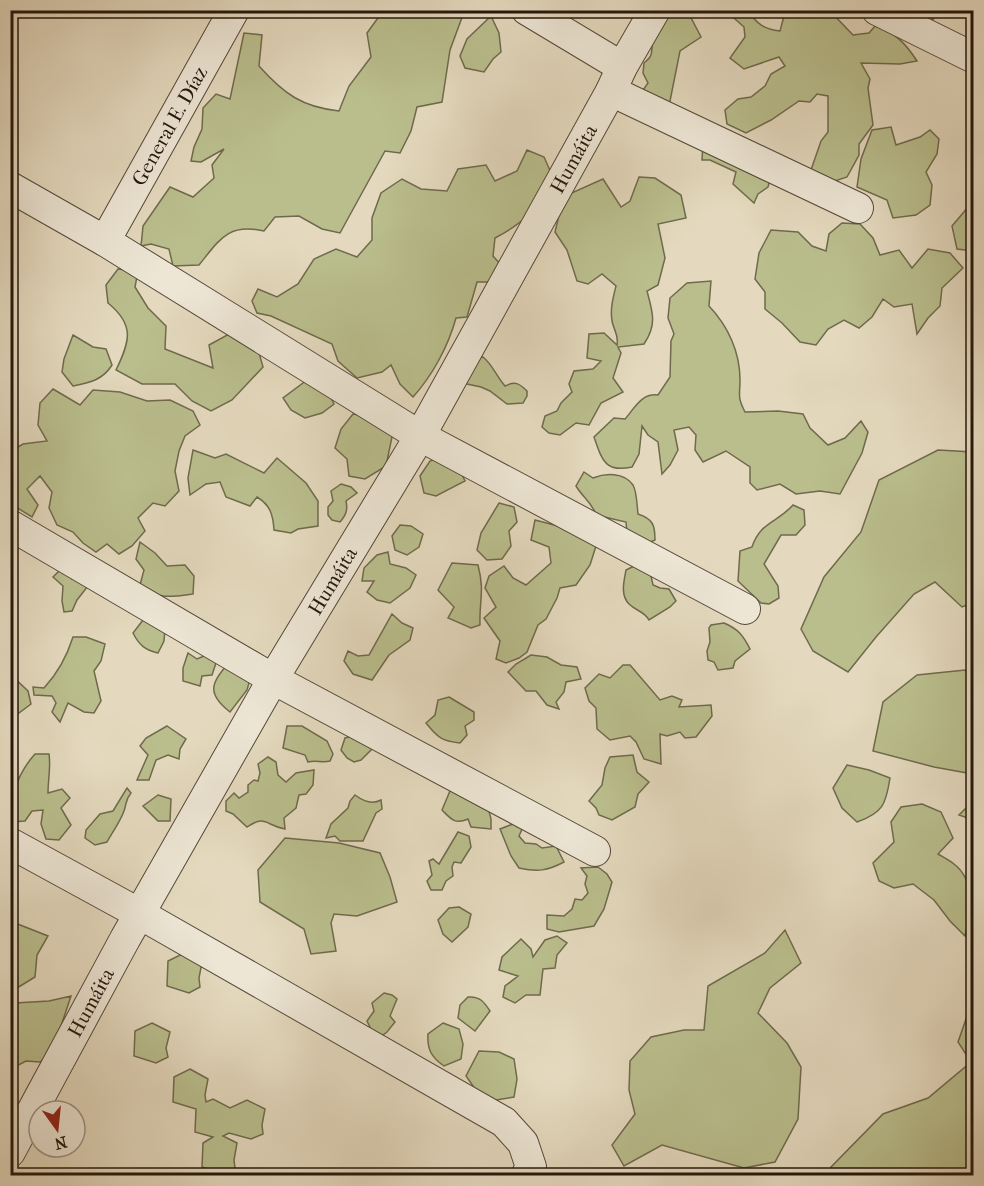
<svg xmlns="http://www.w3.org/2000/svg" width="984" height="1186" font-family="'IM FELL French Canon',serif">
  <rect width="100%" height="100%" fill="#e4d9be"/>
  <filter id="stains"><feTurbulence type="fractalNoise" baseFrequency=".00333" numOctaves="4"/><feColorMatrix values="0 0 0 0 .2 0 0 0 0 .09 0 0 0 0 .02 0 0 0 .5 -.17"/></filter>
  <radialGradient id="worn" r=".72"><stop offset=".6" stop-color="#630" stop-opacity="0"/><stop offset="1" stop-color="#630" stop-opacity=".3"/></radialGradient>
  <!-- green -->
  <path fill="#babe8d" stroke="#6f6a4d" stroke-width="1.5" d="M 463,10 L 464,12 L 450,50 L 442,102 L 417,107 L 411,131 L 400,153 L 385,151 L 340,233 L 322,229 L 299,216 L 275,217 L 264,231 C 228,223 220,239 199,265 L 173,266 L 169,249 L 151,244 L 141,246 L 143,226 L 170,187 L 193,197 L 214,178 L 212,165 L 224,149 L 201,162 L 191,161 L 194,147 L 202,129 L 203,108 L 216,94 L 230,99 L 244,33 L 262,35 L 259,66 C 284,94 302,107 339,111 L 349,86 L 371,57 L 367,33 L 383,11 Z
    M 726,11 L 748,11 C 757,24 764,29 780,31 L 784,16 L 780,11 L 828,11 L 833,14 L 853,35 L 869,33 L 875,26 C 895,32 906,44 917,61 L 900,64 L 861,63 L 870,79 L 868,88 L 873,125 L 859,144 L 859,155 L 847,177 L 832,182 L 811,170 L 821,141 L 828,132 L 828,96 L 817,94 L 810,102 L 799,101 L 771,120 L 746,133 L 727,124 L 725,110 L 738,99 L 751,97 L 765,86 L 771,74 L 785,66 L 779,57 L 744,69 L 730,58 L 745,37 L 744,27 Z
    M 878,11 L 939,11 L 926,29 Z
    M 673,12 L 688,12 L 701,37 L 680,51 L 669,106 L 643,90 L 648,83 L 643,73 L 644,63 C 655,54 650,53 653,41 C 655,28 662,18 673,12 Z
    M 491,16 L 499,33 L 501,52 L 493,59 L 484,72 L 465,68 L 460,56 L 467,39 Z
    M 891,127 L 896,145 L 920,137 L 930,130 L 939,139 L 937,154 L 926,172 L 932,185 L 930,205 L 916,215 L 893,218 L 887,200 L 857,187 L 861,159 L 872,130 Z
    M 703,143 L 771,176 L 768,187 L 758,194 L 754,203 L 733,184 L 736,172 L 710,160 L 702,160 Z
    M 527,150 L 544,157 L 552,175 C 534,211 532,218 495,238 L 493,256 L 501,265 L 493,282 L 477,282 L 467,317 L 456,318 C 448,347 432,376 413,397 L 400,384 L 391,365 L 382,372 L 357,378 L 338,361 L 332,344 L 271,316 L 257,313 L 252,301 L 258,289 L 277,297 L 298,284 L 314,259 L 336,249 L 357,257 L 372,240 L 372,218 L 381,193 L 402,179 L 421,189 L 447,191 L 458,169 L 486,165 L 495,181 L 517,171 Z
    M 639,177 L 655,178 L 681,195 L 686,218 L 658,224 L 665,258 L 658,285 L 647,291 C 653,313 657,325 644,344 L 618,347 L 621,353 L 613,378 L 623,392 L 601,403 L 589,425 L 576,423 L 560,435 L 549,433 L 542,427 L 545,416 L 557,411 L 561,403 L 572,392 L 569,384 L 574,371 L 593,369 L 601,361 L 587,358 L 589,334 L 604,333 L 617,345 C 619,335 614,331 612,321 C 610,309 613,298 616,286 L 602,274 L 588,284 L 577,281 L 567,250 L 555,232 L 559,215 L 567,195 L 603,179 L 621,207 L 630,201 Z
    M 969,206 L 973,208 L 973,251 L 957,249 L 952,226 Z
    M 842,223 L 860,224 L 873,238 L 880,255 L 899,250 L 912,268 L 928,249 L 950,253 L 963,268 L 942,288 L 940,306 L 928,318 L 917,334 L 912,304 L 894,307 L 883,299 L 872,317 L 859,328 L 844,320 L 828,329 L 816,345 L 800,342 L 782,323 L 765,309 L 765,292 L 755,279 L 759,253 L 771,230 L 798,232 L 812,246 L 826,251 L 829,234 Z
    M 118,269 L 138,271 L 135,287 L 148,308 L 166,326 L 165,349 L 213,368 L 209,345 L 229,334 L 257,346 L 263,367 L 232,400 L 211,411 L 192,401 L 175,384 L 142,384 L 116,370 C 130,341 135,325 108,303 L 106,285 Z
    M 711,281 L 709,306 C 728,326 740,352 740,380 C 740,396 737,396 745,412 L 778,411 L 803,414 L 810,428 L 828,445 L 845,438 L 861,421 L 868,432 L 862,453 L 840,494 L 820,491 L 796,494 L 780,484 L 757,490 L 750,483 L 750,467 L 726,451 L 703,462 L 695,450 L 696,435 L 689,427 L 674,430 L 678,450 L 670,465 L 662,474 L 658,442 L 648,435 L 642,426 L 639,454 L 632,467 C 605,473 602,460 594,437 L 614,418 L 625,419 C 635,408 641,393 658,395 L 670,377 L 671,341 L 674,334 L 668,318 L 670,298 L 687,283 Z
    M 73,335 L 93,347 L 106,349 L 112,365 C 103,380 89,383 73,386 L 62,372 L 64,359 Z
    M 483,357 C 493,365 496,376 505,386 C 515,381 519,383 527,391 L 527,396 L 523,403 L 507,404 L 490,391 L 481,387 L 467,384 L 463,380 L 469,358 Z
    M 307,380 L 325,386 L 334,404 L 322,413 L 305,418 L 291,410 L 283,398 Z
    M 53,389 L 80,405 L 93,390 L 120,392 L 147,401 L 170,400 L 193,411 L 200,425 L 185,436 L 179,451 L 175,471 L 179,491 L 165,506 L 153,503 L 138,518 L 145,531 L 132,546 L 119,554 L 107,544 L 96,552 L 83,543 L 73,532 L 57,525 L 49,508 L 52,492 L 40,476 L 27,489 L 38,505 L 32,517 L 11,504 L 11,451 L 23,444 L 47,441 L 38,425 L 40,403 Z
    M 353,414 L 379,418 L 393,432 L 386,466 L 365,479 L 349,476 L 347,459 L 335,448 L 341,429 Z
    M 193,450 L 215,458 L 226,454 L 264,473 L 277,458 L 306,483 L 318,501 L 318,526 L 298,529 L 291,533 L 274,530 C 273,514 270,505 257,497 L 250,506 L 226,497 L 220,482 L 206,484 L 190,495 L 188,478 Z
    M 938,450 L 973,452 L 973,603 L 962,607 L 935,582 L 914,594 L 876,637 L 848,672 L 813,651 L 801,629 L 824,577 L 861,532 L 879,480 Z
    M 441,457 L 457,464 L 465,481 L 436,496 L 424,493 L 420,476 L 430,461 Z
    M 584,472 L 593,478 C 605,473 624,472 633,485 C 637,492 637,506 638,514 C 653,519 655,525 655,540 L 644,545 L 627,532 L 626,522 L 596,515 C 592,502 583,498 576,486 Z
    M 341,484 L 351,487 L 357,493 L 346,501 C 348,510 346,515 340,522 L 332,520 L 328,515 L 328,507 L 333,501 L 331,491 Z
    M 499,503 L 514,507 L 517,522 L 509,531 L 511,546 L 502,559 L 487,560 L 477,550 L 481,533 Z
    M 793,505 L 804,510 L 805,525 L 796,535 L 781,535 L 764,564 L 778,586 L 779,598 L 769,604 L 761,603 L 738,581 L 740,551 L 752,547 C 760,522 777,523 793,505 Z
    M 535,520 L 562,527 L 596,546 L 590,565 L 576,585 L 560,588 L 557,598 L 546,619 L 538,625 L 527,652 L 519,658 L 506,663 L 496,659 L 500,641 L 484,618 L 496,607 L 485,588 L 489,576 L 504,566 L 513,578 L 526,585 L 551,563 L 549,547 L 531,540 Z
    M 400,525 L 411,526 L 423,534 L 419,547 L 407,555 L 395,550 L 392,536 Z
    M 140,542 L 155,553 L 167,566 L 185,565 L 194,576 L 193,594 C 170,597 159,600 140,585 L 144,570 L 136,559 Z
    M 388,552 L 390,564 L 406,568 L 416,575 L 410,588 L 390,603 L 377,600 L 367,592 L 374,581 L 362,581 L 364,568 L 377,555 Z
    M 452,563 L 478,565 C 485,592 479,600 480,625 L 471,628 L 448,618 L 454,607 L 438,590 Z
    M 638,564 L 651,576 L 653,585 L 660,588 L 669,589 L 676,601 L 670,607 L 649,620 C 644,611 636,611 629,604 C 620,595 624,581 626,570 Z
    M 61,569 L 70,572 L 72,579 L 83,574 L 88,586 L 77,600 L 72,611 L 64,612 L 62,601 L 63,586 L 53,577 Z
    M 392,614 L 402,623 L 413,628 L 410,640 L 389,655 L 372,680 L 353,674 L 344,661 L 348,651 L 358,656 L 369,655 Z
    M 154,618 L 165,629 L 164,641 L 158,653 C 145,650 139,645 133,633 L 143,620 Z
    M 724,623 C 738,629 743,635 750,649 L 735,661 L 733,668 L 718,670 L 714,662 L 708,660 L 707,651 L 710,642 L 709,628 L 711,625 Z
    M 73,637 L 86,637 L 105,644 L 101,661 L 94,671 L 101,701 L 94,713 L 84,712 L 68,703 L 60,722 L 52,712 L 56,703 L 52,696 L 34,695 L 33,687 L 44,688 C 57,674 67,656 73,637 Z
    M 188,653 L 197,659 L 209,654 L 216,663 L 212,675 L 202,676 L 200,686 L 183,681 L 183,668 Z
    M 531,655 L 547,657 L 561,665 L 577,667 L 581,679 L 566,682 L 564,692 L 556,702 L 559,709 L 547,705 L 536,691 L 526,691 L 508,672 L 516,664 Z
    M 229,663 L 251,676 L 247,690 L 230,712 C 207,694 210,683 229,663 Z
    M 623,665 L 630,665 L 660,700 L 672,696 L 682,700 L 679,707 L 711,705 L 712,716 L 696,737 L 685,738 L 680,732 L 667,736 L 660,734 L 661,764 L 644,759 L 636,742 L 630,736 L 610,740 L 597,729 L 596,708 L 589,701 L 585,688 L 599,674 L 610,678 Z
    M 965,670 L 973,678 L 973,774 L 934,767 L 873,751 L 883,702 L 917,675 Z
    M 11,675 L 28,691 L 31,704 L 15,716 L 11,724 Z
    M 449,697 L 474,712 L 474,720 L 465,726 L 467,735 L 460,743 C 442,741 438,738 426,723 L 435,715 L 438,700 Z
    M 167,726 L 186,739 L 180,749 L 179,759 L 168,755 L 156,760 L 149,780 L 137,780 L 148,755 L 140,746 L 146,738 Z
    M 287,726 L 302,726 L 327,741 L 333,754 L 330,761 C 322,763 316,760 308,762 L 305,755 L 283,748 Z
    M 357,735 L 373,748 L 361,760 L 354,762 L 347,758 L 341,750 L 345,738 Z
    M 35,754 L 49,754 C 51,767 48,779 48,793 L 62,789 L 70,798 L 61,808 L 71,825 L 59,840 L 46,839 L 41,824 L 43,810 L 32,811 L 25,821 L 11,822 C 10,796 18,773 35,754 Z
    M 633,755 L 637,772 L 649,782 L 638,794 L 635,807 L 612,820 L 599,815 L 596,808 L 589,801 L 602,785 L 605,768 L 610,757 Z
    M 268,757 L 276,762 L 278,775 L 286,782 L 296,773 L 314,770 L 313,785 L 306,794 L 299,795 L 296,808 L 284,818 L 285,829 C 266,826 266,814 247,827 L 233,814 L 226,811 L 226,801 L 234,793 L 239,798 L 248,792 L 248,785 L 254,780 L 258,781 L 260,773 L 258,764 Z
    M 847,765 L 869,770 L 890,778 C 886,804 883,813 857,822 L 842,808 L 833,788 Z
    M 452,786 L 488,807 L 491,819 L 491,829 L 471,827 L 468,819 C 455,825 451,819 442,810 Z
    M 127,788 L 131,793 C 125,800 127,803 124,811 C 120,822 112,833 107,842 L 95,845 L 85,838 L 86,830 L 100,814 L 113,811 Z
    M 158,795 L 171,799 L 170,821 L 158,821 L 143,806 Z
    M 355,795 C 363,801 372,805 381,800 L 382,809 L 376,813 L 363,841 L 340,841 L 335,836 L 326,838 L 331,824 L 348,808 L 350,801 Z
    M 973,801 L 973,820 L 959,815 Z
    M 922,804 L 941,812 L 953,838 L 938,854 C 943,857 949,860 954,864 C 977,882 970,912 965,936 L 950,921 L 934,900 L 913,884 L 894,888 L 879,881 L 873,863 L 894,842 L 891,822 L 901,807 Z
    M 513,824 L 523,827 L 519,836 L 525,843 L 536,844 L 542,848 L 556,846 L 564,862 C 547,871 538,872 519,868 L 511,856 L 500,829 Z
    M 458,832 L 469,836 L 471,847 L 461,863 L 454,862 L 452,867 L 453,876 L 446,881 L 442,890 L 431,890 L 427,881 L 432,875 L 429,861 L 433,859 L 439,864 Z
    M 285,838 L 339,843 L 380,853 L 390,877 L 397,902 L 357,916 L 334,914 L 331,923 L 336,951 L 311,954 L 304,929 L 260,902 L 258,870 Z
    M 598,867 L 607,874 L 612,882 L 604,909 L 594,926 L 559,932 L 547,929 L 547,915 L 564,916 L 572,909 L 575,899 L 582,900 L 588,893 L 585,884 L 587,876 L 581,868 Z
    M 459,907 L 471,914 L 468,927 L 452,942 L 443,934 L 438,920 L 449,908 Z
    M 10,921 L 48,936 L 37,955 L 35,977 L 17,988 L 11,984 Z
    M 785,930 L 801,963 L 770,988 L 758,1013 L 787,1043 L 801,1067 L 798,1119 L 775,1162 L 744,1168 L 662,1145 L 624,1166 L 612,1145 L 635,1114 L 629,1090 L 630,1061 L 651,1037 L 684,1030 L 704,1030 L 708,986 L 765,953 Z
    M 557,936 L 567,943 L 557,955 L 555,968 L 543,969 L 540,995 L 526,995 L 515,1003 L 503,997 L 505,986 L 518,976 L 499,970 L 502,957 L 521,939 L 531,949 L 533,957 L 545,940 Z
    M 184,953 L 202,962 L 199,978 L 200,987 L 189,993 L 167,986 L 168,961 Z
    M 384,993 L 392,995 L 397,999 L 390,1016 L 395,1022 L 387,1032 L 380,1037 L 372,1031 L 367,1021 L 374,1011 L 372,1003 Z
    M 71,996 L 52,1053 L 40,1062 L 26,1061 L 11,1069 L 11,1013 L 15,1003 L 49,1001 Z
    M 468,997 C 480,996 484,1002 490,1011 L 475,1031 L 458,1018 L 460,1005 Z
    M 973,999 L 973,1175 L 833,1175 L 831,1167 L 883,1114 L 928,1098 L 971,1062 L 958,1042 Z
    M 152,1023 L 170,1032 L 166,1048 L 168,1057 L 156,1063 L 134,1056 L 135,1031 Z
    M 443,1023 L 459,1029 L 463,1044 L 461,1059 L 444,1066 C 431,1057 427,1049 428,1034 Z
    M 479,1051 L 499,1052 L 514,1059 L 517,1079 L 514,1097 L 496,1100 L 480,1096 L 466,1076 Z
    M 190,1069 L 208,1079 L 205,1095 L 206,1102 L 213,1099 L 230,1108 L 247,1100 L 265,1109 L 262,1125 L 263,1134 L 251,1139 L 229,1133 L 223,1136 L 237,1143 L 234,1160 L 235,1168 L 224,1174 L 202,1167 L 203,1143 L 213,1137 L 195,1132 L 196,1109 L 173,1102 L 174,1077 Z"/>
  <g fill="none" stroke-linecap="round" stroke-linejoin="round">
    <!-- minor casing -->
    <g stroke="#544839" stroke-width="32">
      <g id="minor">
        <path d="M 527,10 L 622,67"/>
        <path d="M 877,10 L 974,58"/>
        <path d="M 611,91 L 858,208"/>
        <path d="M 10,187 L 105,241 L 420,436 L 745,609"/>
        <path id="s1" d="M 105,241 L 234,10"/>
        <path d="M 10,525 L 273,679 L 595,851"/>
        <path d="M 10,843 L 140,914 L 504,1122 L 523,1143 L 531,1167 L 526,1176"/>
        <path id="s2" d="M 10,1152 L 125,939 L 273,679 L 420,436 L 611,91 L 622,67 L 655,10"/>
      </g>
    </g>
    <!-- minor -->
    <use href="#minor" stroke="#ede6d5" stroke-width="30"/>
  </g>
  <g text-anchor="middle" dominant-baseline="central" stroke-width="4.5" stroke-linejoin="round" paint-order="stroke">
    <!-- street labels -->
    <g font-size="20" fill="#24170d" stroke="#ede6d5">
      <text stroke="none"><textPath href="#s1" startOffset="132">General E. Díaz</textPath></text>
      <text stroke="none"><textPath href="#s2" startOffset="1142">Humáita</textPath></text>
      <text stroke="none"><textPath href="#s2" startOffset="656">Humáita</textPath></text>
      <text stroke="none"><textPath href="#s2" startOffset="170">Humáita</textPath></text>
    </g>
  </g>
  <!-- margin -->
  <rect width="984" height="1186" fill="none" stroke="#e4d9be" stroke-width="36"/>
  <rect x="12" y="12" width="960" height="1162" fill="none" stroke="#24170d" stroke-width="3"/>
  <rect x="18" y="18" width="948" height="1150" fill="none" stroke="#24170d" stroke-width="1.5"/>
  <!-- north arrow -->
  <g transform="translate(57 1129) rotate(165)"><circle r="28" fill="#ede6d5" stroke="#9d9385" stroke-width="1.5"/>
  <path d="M0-4.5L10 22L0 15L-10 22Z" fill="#8f2418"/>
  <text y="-9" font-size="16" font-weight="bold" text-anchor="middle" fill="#24170d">N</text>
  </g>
  <rect width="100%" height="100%" filter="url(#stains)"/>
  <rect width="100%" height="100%" fill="url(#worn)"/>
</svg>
